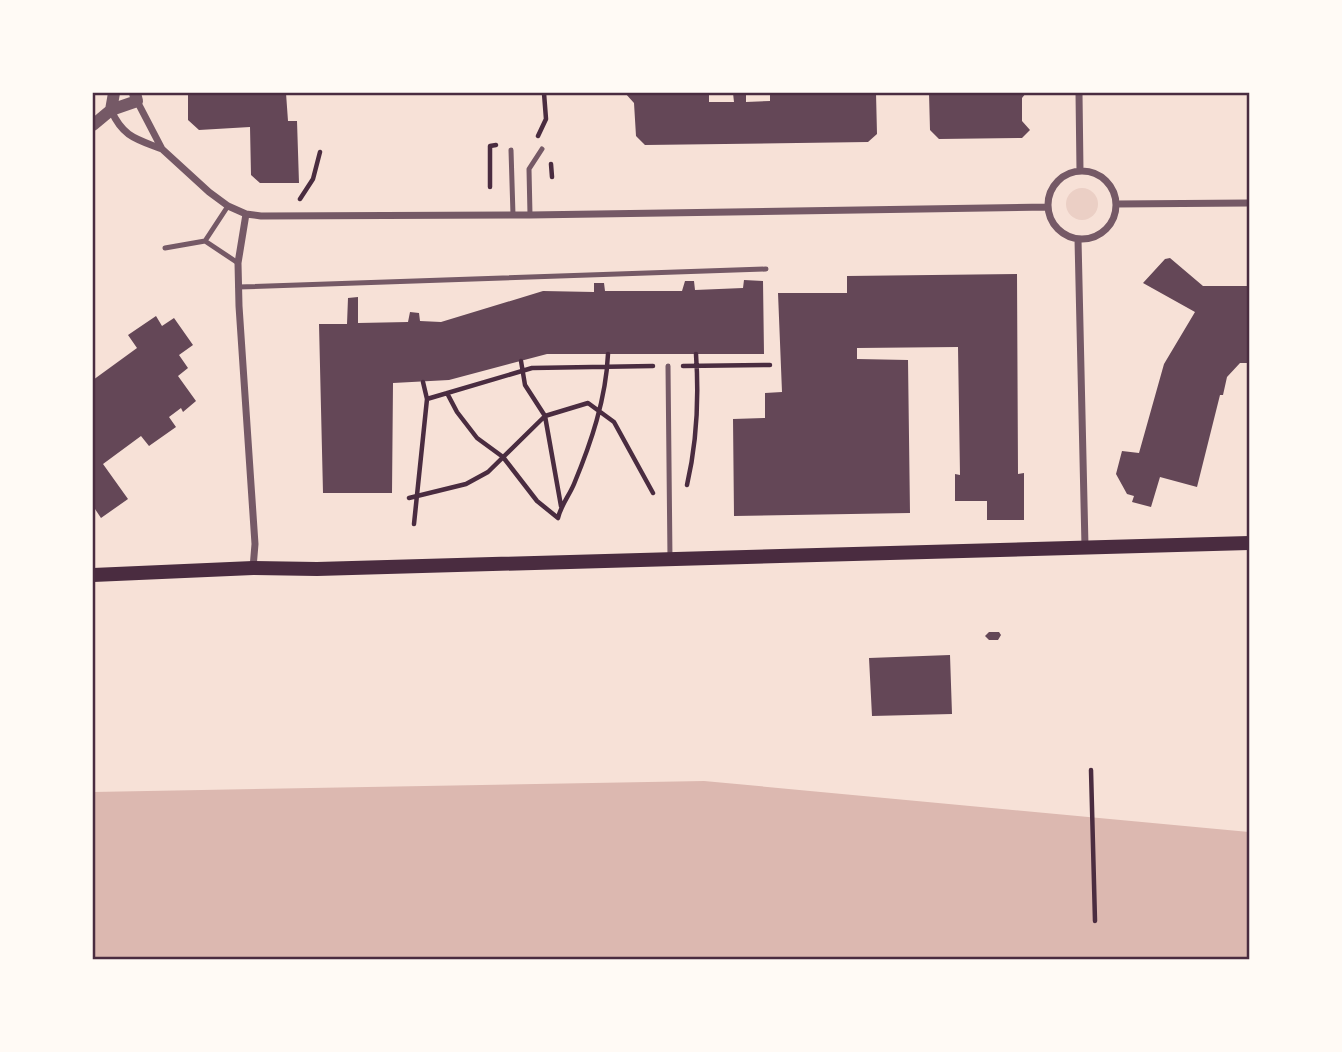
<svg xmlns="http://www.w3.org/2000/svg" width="1342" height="1052" font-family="'Playfair Display',serif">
  <rect width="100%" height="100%" fill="#f7e1d7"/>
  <!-- green -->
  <path fill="#ebcfc5" d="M1066 204a16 16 0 1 1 32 0a16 16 0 1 1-32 0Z"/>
  <!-- water -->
  <path fill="#dcb8b0" d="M 704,781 L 1249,832 L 1249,959 L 93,959 L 93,792 Z"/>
  <!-- building -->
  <path fill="#644757" d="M 188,93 L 286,93 L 288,121 L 297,121 L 299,183 L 260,183 L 251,175 L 250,127 L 199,130 L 188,120 Z
    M 625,93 L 709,93 L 709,102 L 734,102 L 733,93 L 746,93 L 746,102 L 770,101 L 770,93 L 876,93 L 877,134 L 868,142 L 645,145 L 636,136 L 634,103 Z
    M 929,93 L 1026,93 L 1022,98 L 1022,121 L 1030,130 L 1022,138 L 939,139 L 930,130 Z
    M 1170,258 L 1203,286 L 1249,286 L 1249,363 L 1240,363 L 1227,377 L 1223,395 L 1220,395 L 1197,487 L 1160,477 L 1151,507 L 1132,502 L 1134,496 L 1127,494 L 1116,474 L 1122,451 L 1139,453 L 1164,364 L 1195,312 L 1143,283 L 1165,259 Z
    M 1017,274 L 1018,474 L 1024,473 L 1024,520 L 987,520 L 987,501 L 955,501 L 955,474 L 960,475 L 958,347 L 857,348 L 857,359 L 908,360 L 910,513 L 734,516 L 733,419 L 765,418 L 765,393 L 782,392 L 778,293 L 847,293 L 847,276 Z
    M 744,280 L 763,281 L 764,354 L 547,354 L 449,380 L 393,383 L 392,493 L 323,493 L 319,324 L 347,324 L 348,298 L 358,297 L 358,323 L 408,322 L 410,312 L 419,313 L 420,321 L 441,322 L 543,291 L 594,292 L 594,283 L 604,283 L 605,291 L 682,291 L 685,281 L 694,281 L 695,290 L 743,288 Z
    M 156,316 L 162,326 L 174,318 L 193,345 L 179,355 L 188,368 L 178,376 L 196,401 L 183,412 L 181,408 L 169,417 L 176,427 L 149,446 L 141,436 L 103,464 L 128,499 L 101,518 L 93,506 L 93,380 L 137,348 L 128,335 Z
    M 989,632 L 999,632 L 1001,635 L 998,640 L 989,640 L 985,636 Z
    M 950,655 L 952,714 L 872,716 L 869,658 Z"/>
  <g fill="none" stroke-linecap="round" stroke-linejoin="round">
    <!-- path -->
    <path stroke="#4a2c40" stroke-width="4.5" d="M 538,136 L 546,119 L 544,93
      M 551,164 L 552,177
      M 490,187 L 490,146 L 496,145
      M 300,199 L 313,179 L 320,152
      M 521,361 L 525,385 L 545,416 L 561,506
      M 683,366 L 770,365
      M 423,382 L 427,399
      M 447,393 L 457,412 L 477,438 L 503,457 L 537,501 L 558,518 C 561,505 569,496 574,484 C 591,443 606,399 608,354
      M 687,485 C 697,442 699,398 696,354
      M 409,498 L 466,484 L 488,472 L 545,416 L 588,403 L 614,422 L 653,493
      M 414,524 L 427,399 L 532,368 L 653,366
      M 1091,770 L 1095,921"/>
    <!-- service -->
    <path stroke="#755966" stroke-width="5" d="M 511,150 L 513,215
      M 530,215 L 529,169 L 542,149
      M 205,241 L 238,263
      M 165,248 L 205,241 L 228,206
      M 238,287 L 766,269
      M 668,366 L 670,559"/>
    <!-- minor -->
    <path stroke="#755966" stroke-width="7" d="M 1079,93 L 1080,171
      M 137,101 L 162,149 L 209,192 L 228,206 L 246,214 L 261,216 L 530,215 L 1048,207
      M 111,110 C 123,137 136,139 162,149
      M1048 205a34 34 0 1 1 68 0a34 34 0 1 1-68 0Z
      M 1116,204 L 1249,203
      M 246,214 L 238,263 L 239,306 L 255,544 L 253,568
      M 1078,239 L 1085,546"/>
    <!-- tertiary -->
    <path stroke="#755966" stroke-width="12" d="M 111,110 L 114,93
      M 93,125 L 111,110 L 137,101 L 135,93"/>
    <!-- secondary -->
    <path stroke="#4a2c40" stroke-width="14" d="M 93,575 L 253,568 L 317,569 L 1249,543"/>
  </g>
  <!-- border -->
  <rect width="1342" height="1052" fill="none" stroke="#fffaf5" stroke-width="189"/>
  <rect x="94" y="94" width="1154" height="864" fill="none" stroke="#4a2c40" stroke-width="2.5"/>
</svg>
